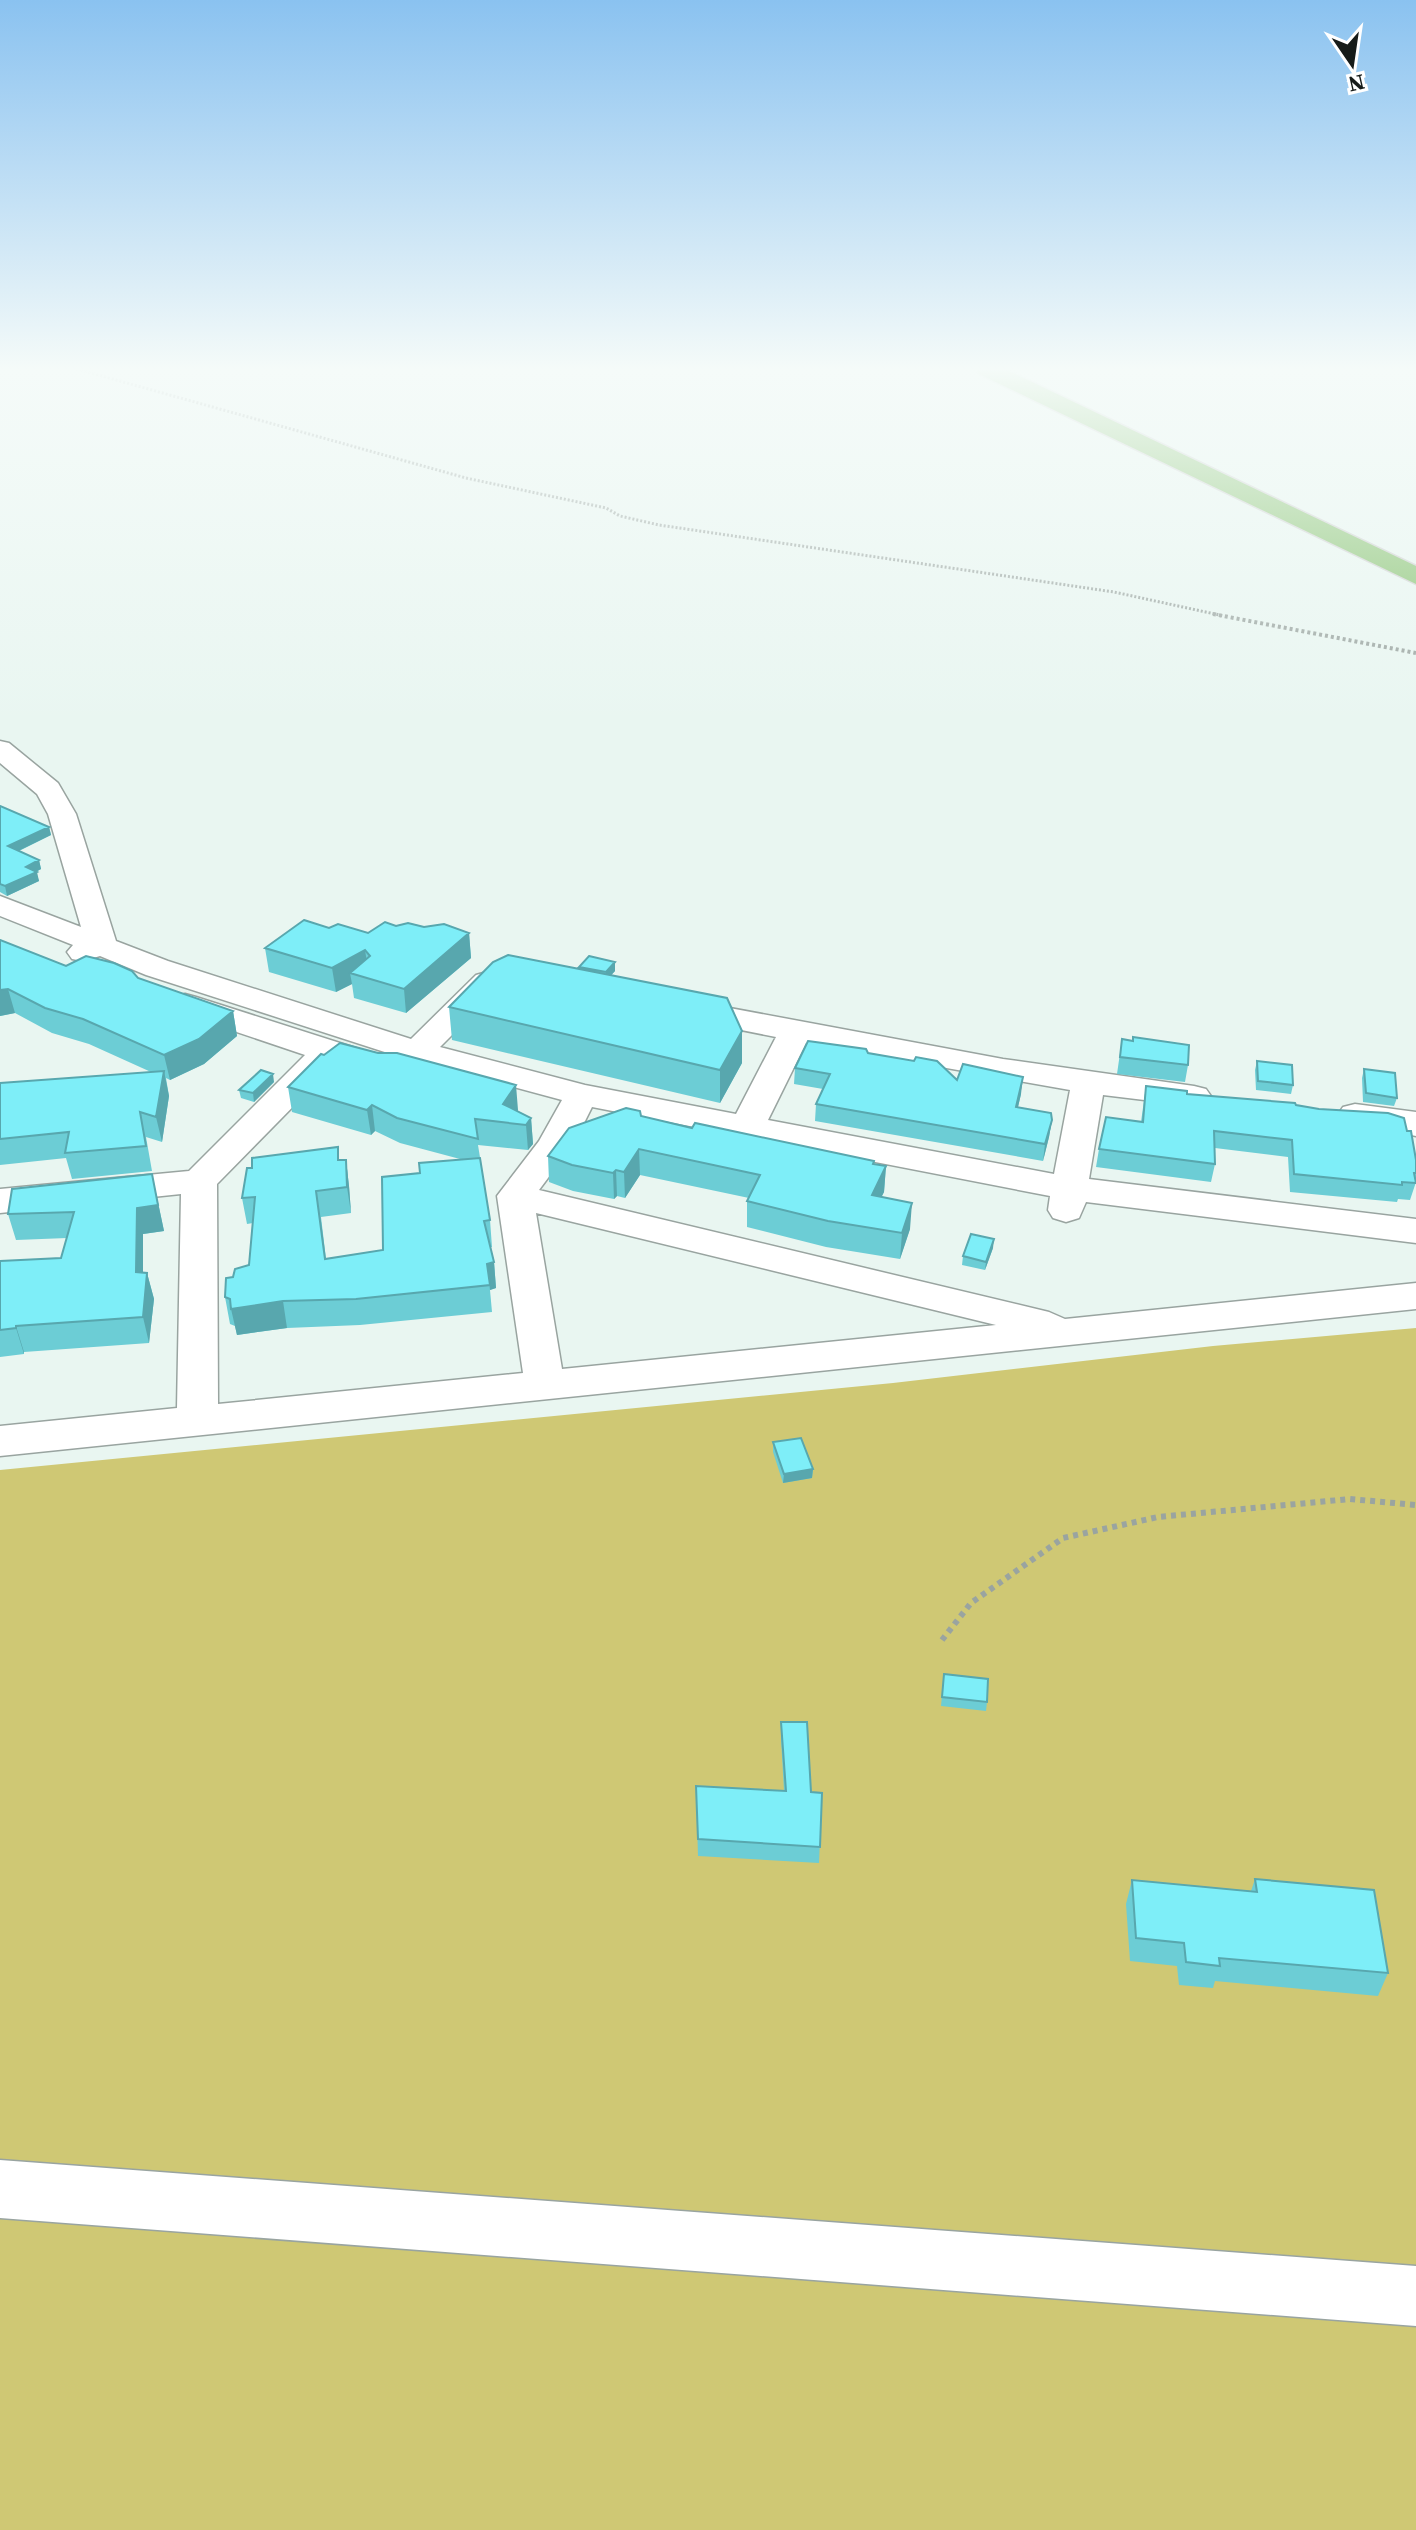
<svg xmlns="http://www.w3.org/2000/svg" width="1416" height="2530" font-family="'Source Serif 4',serif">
  <rect width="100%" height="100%" fill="#e9f6f1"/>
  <!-- green -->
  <path fill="#cfc874" d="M 1416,1328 L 1416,2530 L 0,2530 L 0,1470 L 893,1383 L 1213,1346 Z"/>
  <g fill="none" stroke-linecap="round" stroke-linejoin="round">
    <!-- minor casing -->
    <g stroke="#99a4a0" stroke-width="3">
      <path id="minor" d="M 0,741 L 9,743 L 58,783 L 76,814 L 116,941 L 168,961 L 411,1039 L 476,975 L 487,972 L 498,975 L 503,982 L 498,989 L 440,1047 L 585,1085 L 736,1114 L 776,1037 L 676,1017 L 671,1010 L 676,1003 L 687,1000 L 1003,1059 L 1194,1086 L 1206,1089 L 1211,1096 L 1206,1103 L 1194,1106 L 1103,1095 L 1089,1179 L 1416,1219 L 1416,1243 L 1086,1202 L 1079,1218 L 1066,1222 L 1053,1218 L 1048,1210 L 1050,1196 L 592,1107 L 574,1143 L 539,1190 L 1049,1312 L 1065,1319 L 1416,1283 L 1416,1309 L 0,1456 L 0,1426 L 177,1408 L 181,1194 L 0,1213 L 0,1189 L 189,1171 L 305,1055 L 174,1011 L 169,1004 L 174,997 L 185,994 L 196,997 L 390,1059 L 394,1055 L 146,975 L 100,956 L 83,961 L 72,959 L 67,952 L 73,945 L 0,916 L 0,896 L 81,927 L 48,814 L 37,794 L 0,763 ZM 806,1043 L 1070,1090 L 1054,1174 L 768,1120 ZM 424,1063 L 562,1100 L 539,1141 L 497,1196 L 523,1373 L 218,1404 L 217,1184 L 335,1064 C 362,1071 402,1085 424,1063 ZM 536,1213 L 996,1325 L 562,1369 Z
        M 1355,1104 L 1416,1112 L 1416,1136 L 1343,1121 L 1338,1114 L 1343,1107 Z
        M 0,2160 L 1416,2266 L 1416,2326 L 0,2218 Z"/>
    </g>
    <!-- highway casing -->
    <g stroke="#d0d1d1" stroke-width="3">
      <path id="highway" d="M 976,369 L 1005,369 L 1416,566 L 1416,584 L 979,374 Z"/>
    </g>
    <!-- path-far2 -->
    <path stroke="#9aa4a0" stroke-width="3" stroke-dasharray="2 2" stroke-linecap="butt" d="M 77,369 L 466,478 L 606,508 L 620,516 L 659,525 L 1114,592 L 1224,616"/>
    <!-- path-far1 -->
    <path stroke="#9aa4a0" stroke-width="4" stroke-dasharray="3 3" stroke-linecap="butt" d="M 1213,614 L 1416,653"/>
    <!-- path -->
    <path stroke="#9aa4a0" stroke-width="6" stroke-dasharray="5 5" stroke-linecap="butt" d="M 942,1640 L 971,1603 L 1063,1538 L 1158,1517 L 1350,1499 L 1416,1505"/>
    <!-- minor -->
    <use href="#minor" fill="#fff" fill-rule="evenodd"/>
    <!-- highway -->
    <use href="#highway" fill="#85c16d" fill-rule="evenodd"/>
  </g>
  <!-- wall -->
  <path fill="#6ccdd5" d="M 0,806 L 49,827 L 51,835 L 19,851 L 39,860 L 41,869 L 36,872 L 39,881 L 7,896 L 0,892 Z
    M 396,926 L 424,927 L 469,933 L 471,958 L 406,1013 L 354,998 L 352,984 L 336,992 L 269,972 L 265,948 L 329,928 L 368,933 Z
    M 0,940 L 66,966 L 138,978 L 233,1011 L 237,1036 L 204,1064 L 170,1080 L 166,1078 L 169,1096 L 162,1142 L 146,1137 L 152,1171 L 72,1179 L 66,1158 L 0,1165 L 0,1083 L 151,1072 L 89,1044 L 52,1033 L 15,1013 L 0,1016 Z
    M 579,967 L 615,971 L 611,975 L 742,1063 L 720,1103 L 452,1040 L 449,1007 L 579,969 Z
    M 1122,1039 L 1188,1065 L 1185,1082 L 1117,1074 Z
    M 868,1053 L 957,1080 L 1021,1094 L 1018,1107 L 1052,1120 L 1049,1137 L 1043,1161 L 815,1121 L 816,1104 L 823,1089 L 794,1084 L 795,1068 Z
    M 1257,1061 L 1293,1085 L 1291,1094 L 1256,1090 L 1255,1070 Z
    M 1364,1069 L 1397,1098 L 1394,1106 L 1363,1102 L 1362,1078 Z
    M 274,1082 L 254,1102 L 241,1098 L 239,1090 Z
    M 1146,1086 L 1187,1094 L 1296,1105 L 1407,1131 L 1416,1160 L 1416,1182 L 1410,1200 L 1398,1199 L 1397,1202 L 1290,1192 L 1288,1157 L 1215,1148 L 1215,1164 L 1211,1182 L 1096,1167 L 1099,1149 L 1141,1122 Z
    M 288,1087 L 518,1110 L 518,1111 L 531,1118 L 533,1144 L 528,1150 L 478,1145 L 490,1220 L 492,1247 L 490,1247 L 494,1262 L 496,1288 L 490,1290 L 492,1312 L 360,1325 L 287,1328 L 237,1335 L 235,1326 L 230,1324 L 225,1297 L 233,1277 L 249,1265 L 253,1223 L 247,1224 L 242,1198 L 340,1160 L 346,1160 L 349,1186 L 351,1213 L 321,1217 L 326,1259 L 383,1250 L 420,1173 L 460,1159 L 400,1143 L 375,1131 L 371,1135 L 292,1112 Z
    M 641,1116 L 692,1128 L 874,1161 L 874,1164 L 886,1166 L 884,1192 L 881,1197 L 910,1229 L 900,1259 L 826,1247 L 747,1227 L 747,1201 L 749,1198 L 640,1175 L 625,1198 L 617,1196 L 614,1199 L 573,1191 L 549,1182 L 548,1156 Z
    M 152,1174 L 164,1231 L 143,1234 L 143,1273 L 147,1273 L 154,1299 L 149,1343 L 24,1352 L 24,1354 L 0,1357 L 0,1261 L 61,1258 L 67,1238 L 16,1240 L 8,1214 Z
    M 993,1248 L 985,1270 L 962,1265 L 963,1256 Z
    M 773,1442 L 813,1469 L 812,1478 L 783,1483 L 773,1452 Z
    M 944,1674 L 987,1702 L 986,1711 L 941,1706 Z
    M 781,1722 L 811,1792 L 822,1793 L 819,1863 L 698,1856 L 696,1786 L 784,1791 L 781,1739 Z
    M 1255,1879 L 1388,1973 L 1378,1996 L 1215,1981 L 1213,1988 L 1179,1985 L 1177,1966 L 1130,1961 L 1126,1904 L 1132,1880 L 1251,1891 Z"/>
  <!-- shaded-wall -->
  <path fill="#58a7ae" d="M 49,827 L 51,835 L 10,855 L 8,846 Z
    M 39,860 L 41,869 L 28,876 L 26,867 Z
    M 37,872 L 39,881 L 7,896 L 5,886 Z
    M 469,933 L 471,958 L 406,1013 L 404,989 Z
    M 365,950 L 369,975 L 350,973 L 352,984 L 336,992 L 332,968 Z
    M 615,962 L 615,971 L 606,981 L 606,972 Z
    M 8,989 L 15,1013 L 0,1016 L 0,990 Z
    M 233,1011 L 237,1036 L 204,1064 L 170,1080 L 164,1055 Z
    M 742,1031 L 742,1063 L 720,1103 L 720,1070 Z
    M 164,1071 L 169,1096 L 162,1142 L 156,1117 Z
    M 273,1074 L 274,1082 L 254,1102 L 253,1093 Z
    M 1023,1077 L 1021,1094 L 1014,1124 L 1016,1107 Z
    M 516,1085 L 518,1110 L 510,1123 L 503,1104 Z
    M 372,1105 L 375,1131 L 371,1135 L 367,1110 Z
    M 531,1118 L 533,1144 L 528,1150 L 526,1125 Z
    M 1052,1120 L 1049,1137 L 1043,1161 L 1045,1144 Z
    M 639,1149 L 640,1175 L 625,1198 L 624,1172 Z
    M 346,1160 L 349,1186 L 351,1213 L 347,1187 Z
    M 886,1166 L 884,1192 L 870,1221 L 872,1195 Z
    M 616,1170 L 617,1196 L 614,1199 L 613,1173 Z
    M 152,1174 L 164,1231 L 143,1234 L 143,1298 L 136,1272 L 137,1208 Z
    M 912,1203 L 910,1229 L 900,1259 L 902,1233 Z
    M 994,1239 L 993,1248 L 985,1270 L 986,1262 Z
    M 494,1262 L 496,1288 L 490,1290 L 487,1264 Z
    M 147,1273 L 154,1299 L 149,1343 L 143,1317 Z
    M 283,1301 L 287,1328 L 237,1335 L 231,1309 Z
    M 16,1326 L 24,1352 L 24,1354 L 16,1328 Z
    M 813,1469 L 812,1478 L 783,1483 L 784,1474 Z"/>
  <!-- building -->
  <path fill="#7eeef8" stroke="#58a7ae" stroke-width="2" d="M 0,806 L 49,827 L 8,846 L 39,860 L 26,867 L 37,872 L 5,886 L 0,884 Z
    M 304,920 L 329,928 L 338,924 L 368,933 L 385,922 L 396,926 L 408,923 L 424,927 L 444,924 L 469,933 L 404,989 L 350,973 L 370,956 L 365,950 L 332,968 L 265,948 Z
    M 0,940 L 66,966 L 86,956 L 114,963 L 132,971 L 138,978 L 233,1011 L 199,1039 L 164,1055 L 83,1019 L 45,1008 L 8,989 L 0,990 Z
    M 508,955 L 727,998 L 742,1031 L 720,1070 L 449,1007 L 493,962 Z
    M 589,956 L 615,962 L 606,972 L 579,967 Z
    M 1133,1037 L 1189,1045 L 1188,1065 L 1120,1057 L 1122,1039 L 1133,1041 Z
    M 808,1041 L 866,1049 L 868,1053 L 914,1061 L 916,1057 L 937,1061 L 957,1080 L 963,1064 L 1023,1077 L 1016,1107 L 1051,1113 L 1052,1120 L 1045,1144 L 816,1104 L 830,1074 L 795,1068 Z
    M 340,1043 L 378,1053 L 397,1053 L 516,1085 L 503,1104 L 531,1118 L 526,1125 L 475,1119 L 478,1139 L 397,1118 L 372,1105 L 367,1110 L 288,1087 L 321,1054 L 324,1055 Z
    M 1257,1061 L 1292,1065 L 1293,1085 L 1258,1081 Z
    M 1364,1069 L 1395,1073 L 1397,1098 L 1366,1093 Z
    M 261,1070 L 273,1074 L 253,1093 L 239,1090 Z
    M 164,1071 L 156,1117 L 140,1112 L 146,1146 L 65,1153 L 69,1132 L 0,1139 L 0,1083 Z
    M 1146,1086 L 1187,1091 L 1187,1094 L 1295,1103 L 1296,1105 L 1319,1109 L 1388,1113 L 1404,1118 L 1407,1131 L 1411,1131 L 1416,1160 L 1416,1173 L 1414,1173 L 1416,1183 L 1402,1182 L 1402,1185 L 1294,1174 L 1292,1140 L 1214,1131 L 1215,1164 L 1099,1149 L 1106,1117 L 1143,1122 Z
    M 626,1108 L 640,1111 L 641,1116 L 692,1128 L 695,1123 L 874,1161 L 873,1164 L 886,1166 L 872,1195 L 912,1203 L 902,1233 L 828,1221 L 747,1201 L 760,1175 L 639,1149 L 624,1172 L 616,1170 L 613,1173 L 572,1165 L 548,1156 L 569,1128 Z
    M 338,1147 L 338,1160 L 346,1160 L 347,1187 L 316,1191 L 325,1259 L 383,1250 L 382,1177 L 420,1173 L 419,1163 L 480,1158 L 490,1220 L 484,1221 L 494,1262 L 487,1264 L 490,1285 L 356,1299 L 283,1301 L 231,1309 L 230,1299 L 225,1297 L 226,1278 L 233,1277 L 235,1269 L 249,1265 L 255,1197 L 242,1198 L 247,1168 L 252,1168 L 252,1158 Z
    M 152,1174 L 158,1205 L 137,1208 L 136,1272 L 147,1273 L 143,1317 L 16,1326 L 16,1328 L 0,1330 L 0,1261 L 61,1258 L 74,1212 L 8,1214 L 12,1189 Z
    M 971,1234 L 994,1239 L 986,1262 L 963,1256 Z
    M 801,1438 L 813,1469 L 784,1474 L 773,1442 Z
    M 944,1674 L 988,1679 L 987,1702 L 942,1697 Z
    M 781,1722 L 807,1722 L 811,1792 L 822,1793 L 820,1847 L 698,1839 L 696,1786 L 786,1791 Z
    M 1255,1879 L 1374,1890 L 1388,1973 L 1219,1958 L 1220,1966 L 1186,1962 L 1184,1943 L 1136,1938 L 1132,1880 L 1257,1892 Z"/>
  <!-- sky -->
  <linearGradient id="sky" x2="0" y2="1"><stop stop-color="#8ac2f0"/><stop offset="0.51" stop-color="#f5fbf9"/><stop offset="1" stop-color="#f5fbf9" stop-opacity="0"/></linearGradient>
  <rect width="1416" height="724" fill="url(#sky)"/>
  <!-- north arrow -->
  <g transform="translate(1352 64) rotate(167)" stroke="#ffffff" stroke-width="6" paint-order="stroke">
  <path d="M0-6L14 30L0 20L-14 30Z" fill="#161b19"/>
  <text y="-12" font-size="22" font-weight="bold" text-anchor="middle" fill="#161b19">N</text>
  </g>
</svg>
